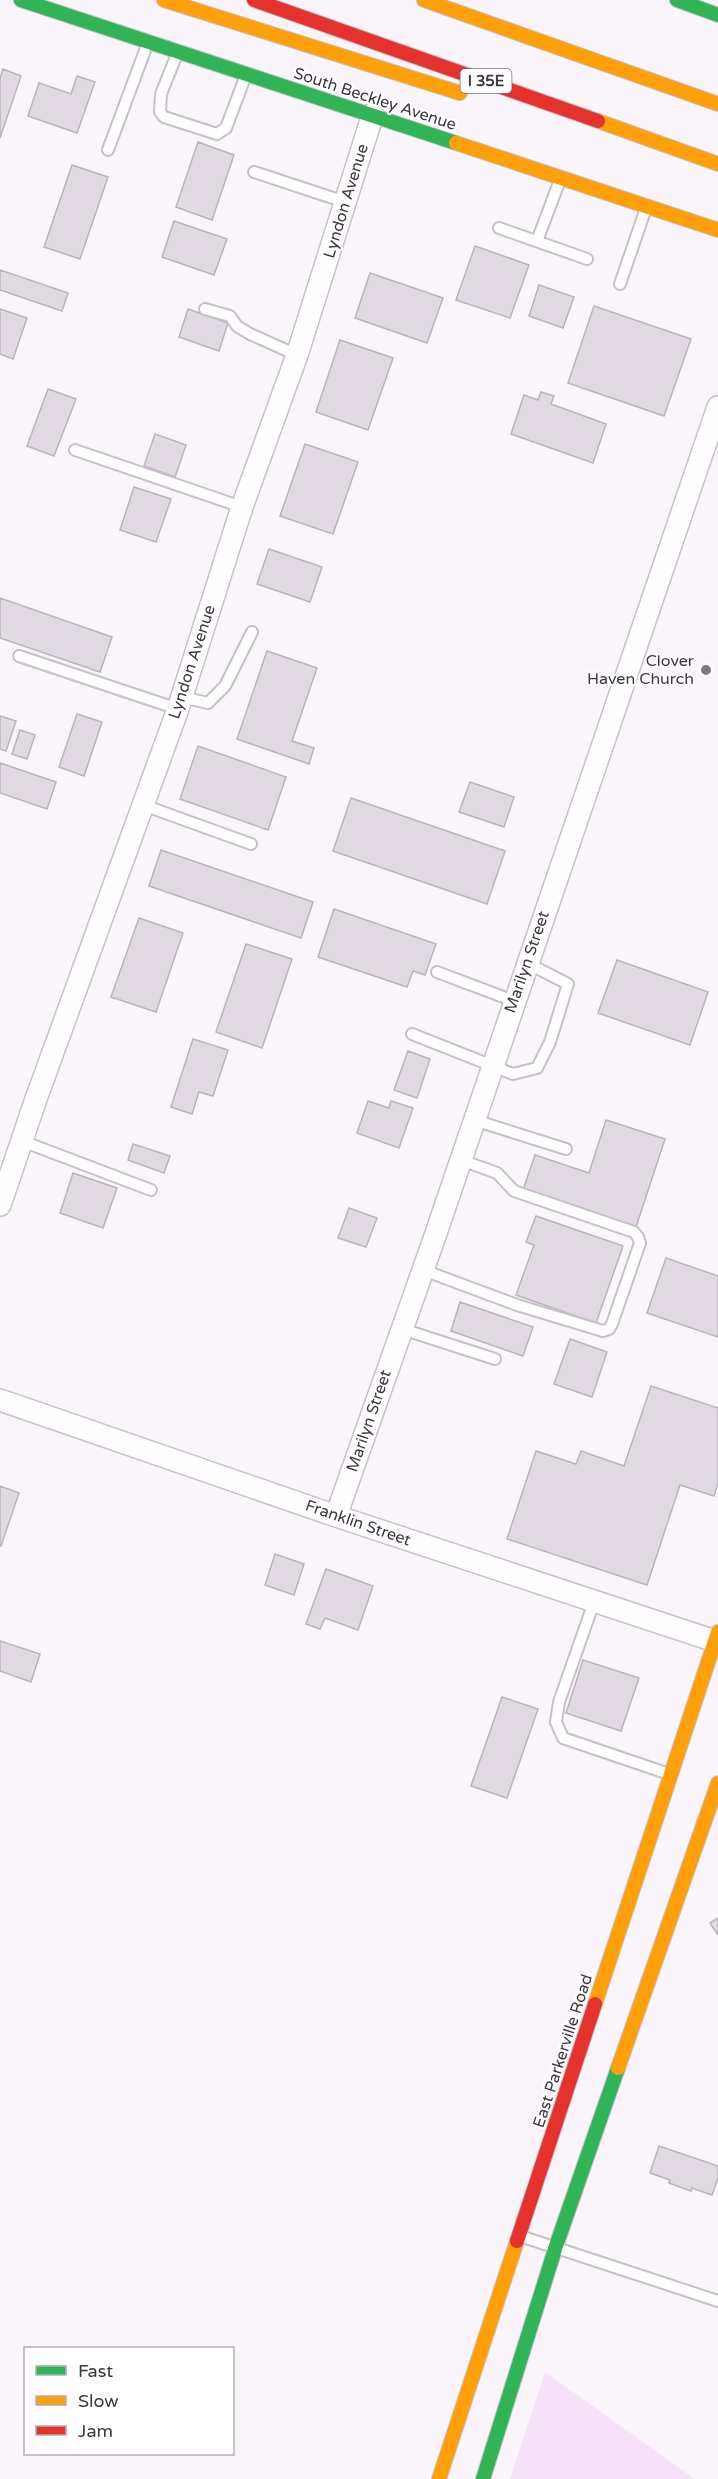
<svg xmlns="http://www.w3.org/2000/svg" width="718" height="2479" font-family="'Varela Round',sans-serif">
  <rect width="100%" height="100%" fill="#faf5fb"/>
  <!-- green -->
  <path fill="#f6e3f9" d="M 545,2372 L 695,2479 L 510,2479 Z"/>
  <!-- building -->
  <path fill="#e1dae3" stroke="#bab3bb" stroke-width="1.5" d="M 3,69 L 21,76 L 0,138 L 0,78 Z
    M 77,76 L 95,82 L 77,133 L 28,116 L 39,83 L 71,94 Z
    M 198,142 L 234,155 L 212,220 L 176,207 Z
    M 72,165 L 108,177 L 80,259 L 44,247 Z
    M 174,221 L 227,239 L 214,275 L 162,257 Z
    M 475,246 L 529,265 L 510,318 L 456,300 Z
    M 0,270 L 68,293 L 62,311 L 0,290 Z
    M 370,273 L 443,298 L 427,343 L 355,318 Z
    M 539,285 L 574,297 L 563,328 L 529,316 Z
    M 594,306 L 691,339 L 664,416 L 568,383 Z
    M 0,309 L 27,318 L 13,359 L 0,354 Z
    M 188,309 L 228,323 L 219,351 L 179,337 Z
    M 340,340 L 393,358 L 368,430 L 316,412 Z
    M 48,389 L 76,399 L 54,456 L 27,446 Z
    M 541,392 L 554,396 L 551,404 L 606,424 L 593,463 L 511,434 L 524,395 L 538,400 Z
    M 155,434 L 186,445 L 175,477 L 144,466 Z
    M 305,444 L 358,462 L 333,534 L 280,516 Z
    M 134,487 L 171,499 L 156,542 L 120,530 Z
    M 269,549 L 322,567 L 310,602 L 257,584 Z
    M 0,598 L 112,637 L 100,672 L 0,638 Z
    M 267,651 L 317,668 L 292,741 L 314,748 L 309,764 L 237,739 Z
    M 77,714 L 102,722 L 84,776 L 59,767 Z
    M 0,716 L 16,721 L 6,751 L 0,749 Z
    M 20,730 L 35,735 L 27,759 L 12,754 Z
    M 198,746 L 286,777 L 268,830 L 180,799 Z
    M 0,763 L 56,782 L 47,809 L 0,793 Z
    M 470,782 L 514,797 L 504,827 L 459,812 Z
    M 351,798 L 505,851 L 487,904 L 333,851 Z
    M 161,850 L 313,902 L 301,938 L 149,886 Z
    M 334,909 L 436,944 L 425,975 L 413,971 L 407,987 L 318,957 Z
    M 139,918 L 183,933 L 156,1012 L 111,997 Z
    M 246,944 L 292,959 L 262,1048 L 216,1032 Z
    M 617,960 L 708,992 L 690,1045 L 598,1013 Z
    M 193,1039 L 228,1050 L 213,1096 L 199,1092 L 192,1114 L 171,1107 Z
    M 408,1051 L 430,1059 L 417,1098 L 394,1090 Z
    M 368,1101 L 389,1108 L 391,1101 L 413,1108 L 399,1148 L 357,1133 Z
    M 606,1120 L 665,1139 L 636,1227 L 523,1190 L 535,1155 L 589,1173 Z
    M 133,1144 L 170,1156 L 164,1173 L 128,1160 Z
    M 73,1173 L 117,1188 L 103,1228 L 60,1213 Z
    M 349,1208 L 377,1218 L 366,1247 L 338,1238 Z
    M 536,1216 L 623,1246 L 596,1323 L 516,1295 L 534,1245 L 526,1242 Z
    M 666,1258 L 718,1276 L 718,1337 L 647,1313 Z
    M 460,1302 L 533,1327 L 523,1356 L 451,1331 Z
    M 570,1339 L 607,1352 L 592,1397 L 554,1384 Z
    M 651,1386 L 718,1408 L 718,1483 L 714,1496 L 680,1485 L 647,1585 L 507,1539 L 536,1451 L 576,1464 L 581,1451 L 624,1466 Z
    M 0,1486 L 19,1493 L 1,1546 L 0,1546 Z
    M 275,1554 L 304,1564 L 294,1595 L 265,1585 Z
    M 326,1569 L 373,1586 L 358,1630 L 325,1618 L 320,1629 L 306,1624 Z
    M 0,1641 L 40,1654 L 31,1682 L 0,1671 Z
    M 583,1660 L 639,1678 L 621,1731 L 566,1713 Z
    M 502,1697 L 538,1709 L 507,1798 L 471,1786 Z
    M 718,1918 L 718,1935 L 710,1923 Z
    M 659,2146 L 718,2166 L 718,2178 L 712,2195 L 692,2188 L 691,2191 L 669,2183 L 670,2180 L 650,2173 Z"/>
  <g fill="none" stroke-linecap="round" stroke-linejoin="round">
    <!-- lane casing -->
    <g stroke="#c7c0c8" stroke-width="14">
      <path id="lane" d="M 177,54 L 161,94 L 160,112 L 164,117 L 217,134 L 226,128 L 246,75
        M 108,150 L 147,45
        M 254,172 L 345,202
        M 499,228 L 587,259
        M 537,241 L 560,180
        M 620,284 L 646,208
        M 205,309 L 230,316 L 237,326 L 250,334 L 297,355
        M 75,450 L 242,507
        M 19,656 L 178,709
        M 181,697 L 208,703 L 225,686 L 252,632
        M 143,805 L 251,844
        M 437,972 L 514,1001
        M 412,1034 L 513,1074 L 537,1068 L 550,1042 L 568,984 L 527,963
        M 474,1120 L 566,1149
        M 22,1141 L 151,1190
        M 423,1270 L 517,1305 L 603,1331 L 609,1329 L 612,1324 L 640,1243 L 638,1237 L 634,1232 L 514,1191 L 497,1173 L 461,1160
        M 402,1329 L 495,1359
        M 594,1602 L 559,1702 L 556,1722 L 563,1738 L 669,1774
        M 520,2236 L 718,2301"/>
    </g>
    <!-- street casing -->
    <g stroke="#c7c0c8" stroke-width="24">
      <path id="street" d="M 0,1205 L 36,1099 L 178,709 L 242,507 L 297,355 L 373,114
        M 0,1400 L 336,1516 L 718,1642
        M 336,1516 L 433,1242 L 718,407"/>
    </g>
    <!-- fast casing -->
    <g stroke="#c7c0c8" stroke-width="16">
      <path id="fast" d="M 21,0 L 456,143
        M 677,0 L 718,15
        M 483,2479 L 556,2246 L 618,2068"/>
    </g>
    <!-- slow casing -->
    <g stroke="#c7c0c8" stroke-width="16">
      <path id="slow" d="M 164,0 L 460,93
        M 424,0 L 718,104
        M 598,121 L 718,164
        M 456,143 L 718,230
        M 595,2004 L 718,1632
        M 618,2068 L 718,1783
        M 439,2479 L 517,2241"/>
    </g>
    <!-- jam casing -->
    <g stroke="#c7c0c8" stroke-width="16">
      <path id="jam" d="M 254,0 L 598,121
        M 517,2241 L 595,2004"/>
    </g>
    <!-- lane -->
    <use href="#lane" stroke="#fefefe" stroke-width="10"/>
    <!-- street -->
    <use href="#street" stroke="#fefefe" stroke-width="21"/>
    <!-- fast -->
    <use href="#fast" stroke="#30b455" stroke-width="14"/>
    <!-- slow -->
    <use href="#slow" stroke="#ff9f0a" stroke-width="14"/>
    <!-- jam -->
    <use href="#jam" stroke="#e5322d" stroke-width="14"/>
  </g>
  <!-- markers -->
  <circle fill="#807881" stroke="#fff" stroke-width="2" cx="706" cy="670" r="6"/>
  <g text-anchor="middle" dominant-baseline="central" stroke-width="4.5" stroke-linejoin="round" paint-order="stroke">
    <!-- shield labels -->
    <rect fill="#fff" stroke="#787279" stroke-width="1.5" x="460.5" y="69" width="51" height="24" rx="4.5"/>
    <g font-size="15" font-weight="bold" fill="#3e3540">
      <text x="486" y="81">I 35E</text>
    </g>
    <!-- street labels -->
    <g font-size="16" fill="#3e3540" stroke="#fff">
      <text transform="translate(375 99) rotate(18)">South Beckley Avenue</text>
      <text transform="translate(346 201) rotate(-73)">Lyndon Avenue</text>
      <text transform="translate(192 662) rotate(-72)">Lyndon Avenue</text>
      <text transform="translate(527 962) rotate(-71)">Marilyn Street</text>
      <text transform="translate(369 1421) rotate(-71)">Marilyn Street</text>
      <text transform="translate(358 1523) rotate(19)">Franklin Street</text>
      <text transform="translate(563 2051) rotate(-72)">East Parkerville Road</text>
    </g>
    <!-- poi labels -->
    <g font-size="16" fill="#3e3540" stroke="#fff" text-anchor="end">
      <text x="694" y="661">Clover<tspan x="694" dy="18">Haven Church</tspan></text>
    </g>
  </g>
  <!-- legend -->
  <rect x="24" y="2347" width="210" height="108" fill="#ffffff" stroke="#b2aeb3" stroke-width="1.5"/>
  <rect x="36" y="2366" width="30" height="9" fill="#30b455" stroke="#b2aeb3" stroke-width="1.5"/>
  <text x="78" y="2377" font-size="18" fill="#3e3540">Fast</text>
  <rect x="36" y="2396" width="30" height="9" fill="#ff9f0a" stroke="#b2aeb3" stroke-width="1.5"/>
  <text x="78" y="2407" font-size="18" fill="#3e3540">Slow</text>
  <rect x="36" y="2426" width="30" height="9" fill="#e5322d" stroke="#b2aeb3" stroke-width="1.5"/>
  <text x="78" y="2437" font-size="18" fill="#3e3540">Jam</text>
</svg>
